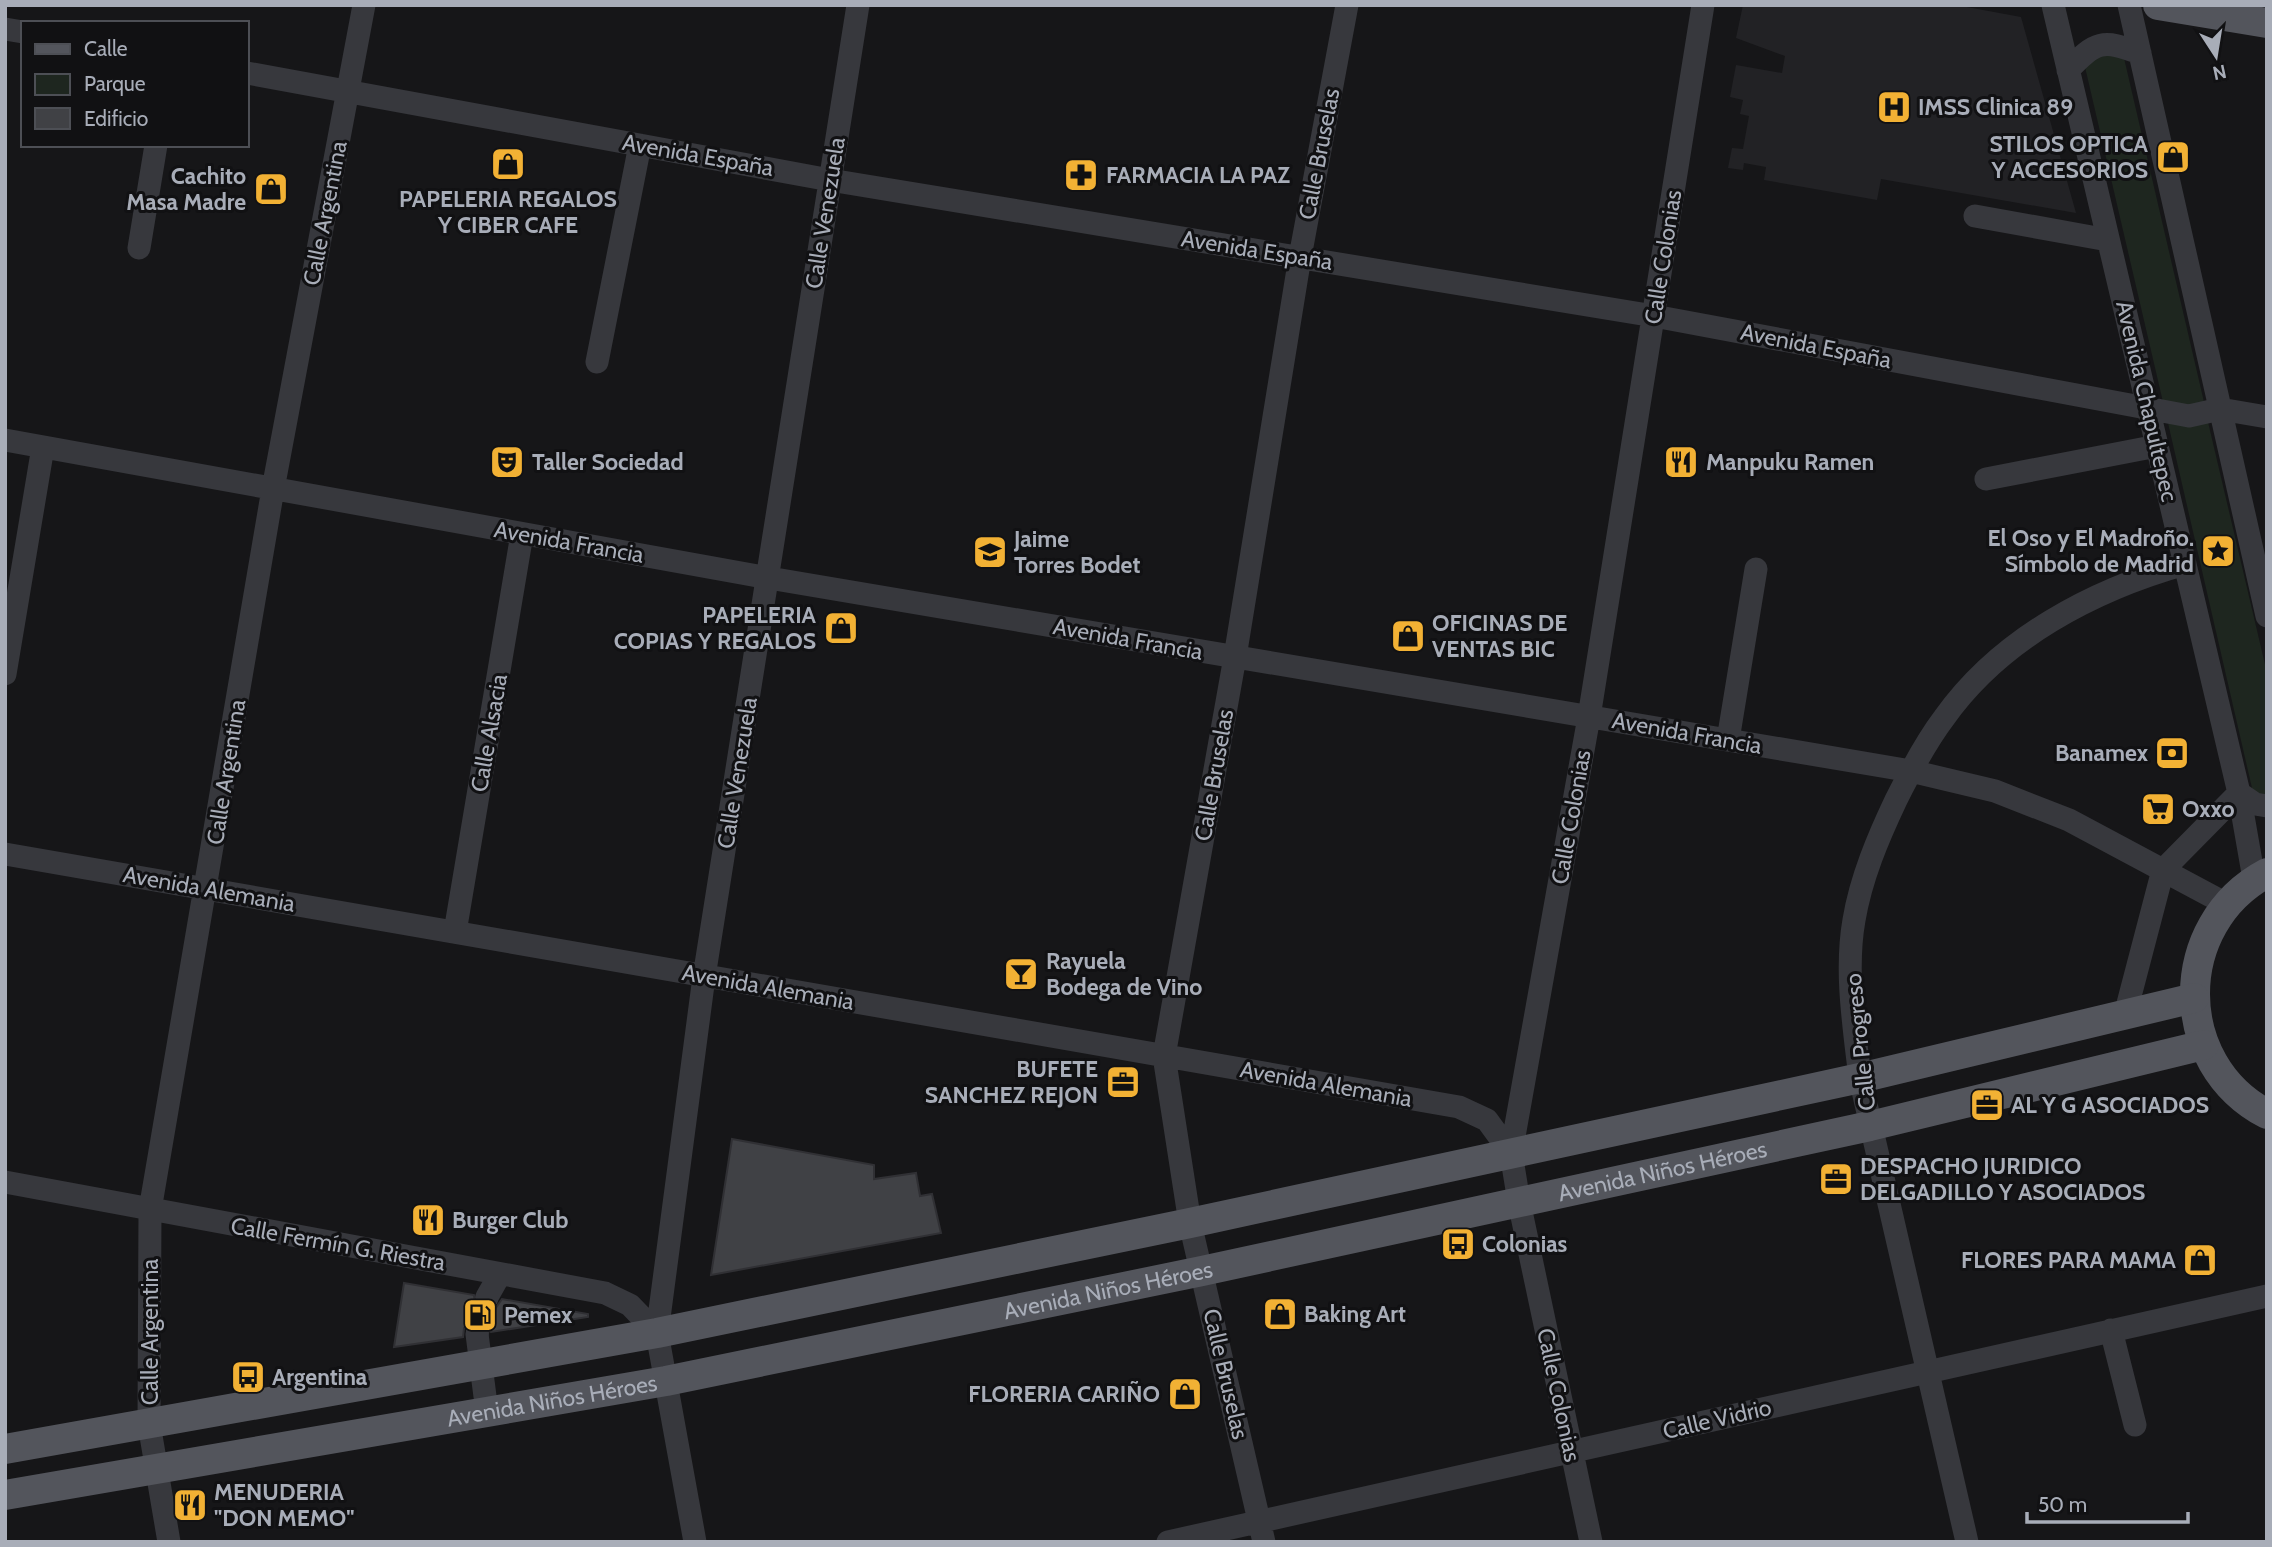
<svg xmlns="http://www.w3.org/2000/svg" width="2272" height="1547" font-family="Cabin,sans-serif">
  <rect width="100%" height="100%" fill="#161618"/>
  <!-- built -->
  <path fill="#222225" d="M 1743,5 L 1956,5 L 2021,17 L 2076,213 L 1881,179 L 1877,200 L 1764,180 L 1766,167 L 1744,163 L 1743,170 L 1728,168 L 1732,148 L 1743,149 L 1749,116 L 1740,114 L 1743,100 L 1730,97 L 1736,65 L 1782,73 L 1785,56 L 1736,38 Z"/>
  <!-- green -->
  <path fill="#1e261f" d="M 2094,51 L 2124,58 L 2204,402 L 2187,407 L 2163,402 L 2085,67 Z
    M 2208,422 L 2267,673 L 2267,801 L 2255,793 L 2252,788 L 2168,423 Z"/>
  <!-- building -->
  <path fill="#404145" stroke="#303034" stroke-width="2" d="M 732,1139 L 874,1165 L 874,1179 L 916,1173 L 920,1196 L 932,1194 L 941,1233 L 711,1275 Z
    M 404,1283 L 474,1295 L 475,1305 L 486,1311 L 495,1309 L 502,1299 L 588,1314 L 588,1317 L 491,1332 L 483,1321 L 475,1320 L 464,1328 L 463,1337 L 394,1347 Z"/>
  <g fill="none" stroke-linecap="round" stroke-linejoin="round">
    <!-- minor-tunnel -->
    <path stroke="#333438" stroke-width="23" stroke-dasharray="23 11" stroke-linecap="butt" d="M 477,1334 L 487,1297"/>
    <!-- minor -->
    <path stroke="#37383d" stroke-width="23" d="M 2053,5 L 2239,793 L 2254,879
      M 2129,5 L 2267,616
      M 5,29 L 23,32
      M 2068,70 C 2096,41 2102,39 2140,53
      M 247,73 L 830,180 L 1654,316 L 2189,416 L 2220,409 L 2267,417
      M 1975,216 L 2108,240
      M 139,248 L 156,145
      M 597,362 L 640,145
      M 5,440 L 769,578 L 1911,771 L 1995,791 L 2069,820 L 2228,905
      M 1986,479 L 2157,446
      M 5,674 L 43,447
      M 1728,740 L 1756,569
      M 5,854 L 1459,1107 L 1487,1120 L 1511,1153
      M 455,932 L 522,534
      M 2125,1015 L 2163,870 L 2239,793 L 2255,804 L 2267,806
      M 5,1182 L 605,1293 L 630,1305 L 657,1333
      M 487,1297 L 500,1274
      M 2111,1330 L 2135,1425
      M 477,1334 L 487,1412
      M 169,1542 L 149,1424 L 150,1210 L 273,489 L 364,5
      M 695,1542 L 657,1333 L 704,977 L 858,5
      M 1168,1542 L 2267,1296
      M 1264,1542 L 1190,1223 L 1164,1056 L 1235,657 L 1300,257 L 1347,5
      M 1591,1542 L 1519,1202 L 1511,1153 L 1589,717 L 1703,5
      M 1967,1542 L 1860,1078 C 1854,1026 1845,971 1854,920 C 1861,878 1878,838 1896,800 C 1910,772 1925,743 1944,718 C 2001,638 2093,590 2185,564"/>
    <!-- major -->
    <g stroke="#53555c" stroke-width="30">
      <path d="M 2158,5 L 2267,23"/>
      <path d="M 2267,873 C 2171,924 2171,1064 2267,1114"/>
      <path d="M 5,1449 L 657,1333 L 1190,1223 L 1860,1078 L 2194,998"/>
      <path id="s1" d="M 5,1495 L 666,1381 L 1202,1271 L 1870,1126 L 2204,1045"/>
    </g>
  </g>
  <!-- icons -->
  <defs>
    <g id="hospital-square" transform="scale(1.75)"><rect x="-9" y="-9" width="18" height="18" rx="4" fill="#f2b134" stroke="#111113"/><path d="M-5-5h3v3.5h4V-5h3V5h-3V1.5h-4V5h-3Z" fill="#111"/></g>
    <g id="shop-square" transform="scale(1.75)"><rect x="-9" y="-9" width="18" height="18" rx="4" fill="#f2b134" stroke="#111113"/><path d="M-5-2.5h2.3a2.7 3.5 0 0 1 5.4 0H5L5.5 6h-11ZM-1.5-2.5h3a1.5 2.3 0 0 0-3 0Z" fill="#111"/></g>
    <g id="pharmacy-square" transform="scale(1.75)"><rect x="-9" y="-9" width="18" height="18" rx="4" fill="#f2b134" stroke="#111113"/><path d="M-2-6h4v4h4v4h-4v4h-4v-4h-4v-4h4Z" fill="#111"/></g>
    <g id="theatre-square" transform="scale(1.75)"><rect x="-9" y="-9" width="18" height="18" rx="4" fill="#f2b134" stroke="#111113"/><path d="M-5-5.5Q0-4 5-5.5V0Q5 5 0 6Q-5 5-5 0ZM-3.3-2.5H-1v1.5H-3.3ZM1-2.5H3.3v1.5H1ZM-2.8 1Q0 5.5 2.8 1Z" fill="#111"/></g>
    <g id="restaurant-square" transform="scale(1.75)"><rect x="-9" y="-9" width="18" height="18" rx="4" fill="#f2b134" stroke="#111113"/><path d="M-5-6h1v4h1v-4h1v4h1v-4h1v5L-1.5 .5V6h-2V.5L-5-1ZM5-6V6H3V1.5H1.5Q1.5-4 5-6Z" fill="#111"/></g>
    <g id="sight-square" transform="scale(1.75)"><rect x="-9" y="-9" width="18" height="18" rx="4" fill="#f2b134" stroke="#111113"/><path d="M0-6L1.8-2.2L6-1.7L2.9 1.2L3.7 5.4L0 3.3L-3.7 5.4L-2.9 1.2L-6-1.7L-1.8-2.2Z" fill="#111"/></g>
    <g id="school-square" transform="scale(1.75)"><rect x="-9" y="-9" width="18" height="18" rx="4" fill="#f2b134" stroke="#111113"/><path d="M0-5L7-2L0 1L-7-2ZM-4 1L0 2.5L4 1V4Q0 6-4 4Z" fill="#111"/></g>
    <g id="bank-square" transform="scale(1.75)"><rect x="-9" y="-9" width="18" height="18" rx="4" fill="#f2b134" stroke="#111113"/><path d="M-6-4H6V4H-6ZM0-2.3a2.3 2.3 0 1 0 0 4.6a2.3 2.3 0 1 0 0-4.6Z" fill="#111"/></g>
    <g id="supermarket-square" transform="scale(1.75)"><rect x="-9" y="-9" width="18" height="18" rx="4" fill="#f2b134" stroke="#111113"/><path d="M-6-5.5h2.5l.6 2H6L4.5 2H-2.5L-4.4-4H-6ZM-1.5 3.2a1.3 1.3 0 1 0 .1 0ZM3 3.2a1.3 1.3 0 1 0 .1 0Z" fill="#111"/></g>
    <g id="bar-square" transform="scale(1.75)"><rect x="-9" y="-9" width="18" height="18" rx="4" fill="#f2b134" stroke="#111113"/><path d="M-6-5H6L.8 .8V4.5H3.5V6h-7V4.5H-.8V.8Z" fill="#111"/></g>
    <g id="office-square" transform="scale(1.75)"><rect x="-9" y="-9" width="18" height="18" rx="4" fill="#f2b134" stroke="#111113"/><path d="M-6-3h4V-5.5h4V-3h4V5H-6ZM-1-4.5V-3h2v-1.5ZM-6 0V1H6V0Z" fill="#111"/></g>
    <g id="bus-square" transform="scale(1.75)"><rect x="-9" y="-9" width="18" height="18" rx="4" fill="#f2b134" stroke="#111113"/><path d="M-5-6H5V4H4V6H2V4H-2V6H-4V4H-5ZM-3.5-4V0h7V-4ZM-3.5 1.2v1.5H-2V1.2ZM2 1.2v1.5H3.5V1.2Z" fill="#111"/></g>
    <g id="fuel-square" transform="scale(1.75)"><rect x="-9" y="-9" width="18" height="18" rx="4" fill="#f2b134" stroke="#111113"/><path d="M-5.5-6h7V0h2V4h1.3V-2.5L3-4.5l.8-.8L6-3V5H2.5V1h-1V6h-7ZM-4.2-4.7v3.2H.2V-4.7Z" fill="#111"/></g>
  </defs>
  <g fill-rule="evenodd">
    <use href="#hospital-square" x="1894" y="107"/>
    <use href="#shop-square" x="2173" y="157"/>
    <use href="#shop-square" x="508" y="164"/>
    <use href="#pharmacy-square" x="1081" y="175"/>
    <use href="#shop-square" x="271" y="189"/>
    <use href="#theatre-square" x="507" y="462"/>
    <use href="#restaurant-square" x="1681" y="462"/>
    <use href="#sight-square" x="2218" y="551"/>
    <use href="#school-square" x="990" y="552"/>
    <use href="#shop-square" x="841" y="628"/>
    <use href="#shop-square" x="1408" y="636"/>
    <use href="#bank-square" x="2172" y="753"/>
    <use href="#supermarket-square" x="2158" y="809"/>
    <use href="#bar-square" x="1021" y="974"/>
    <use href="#office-square" x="1123" y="1082"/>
    <use href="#office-square" x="1987" y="1105"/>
    <use href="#office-square" x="1836" y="1179"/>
    <use href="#restaurant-square" x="428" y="1220"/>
    <use href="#bus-square" x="1458" y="1244"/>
    <use href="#shop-square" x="2200" y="1260"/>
    <use href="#shop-square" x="1280" y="1314"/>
    <use href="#fuel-square" x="480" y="1315"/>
    <use href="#bus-square" x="248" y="1377"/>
    <use href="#shop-square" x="1185" y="1394"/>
    <use href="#restaurant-square" x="190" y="1505"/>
  </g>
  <g text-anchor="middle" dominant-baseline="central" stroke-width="6" stroke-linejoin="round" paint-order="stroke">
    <!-- poi labels -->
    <g font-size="23" font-weight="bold" fill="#a8adb8" stroke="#111113" text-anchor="start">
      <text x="1918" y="107">IMSS Clinica 89</text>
      <text x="2148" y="144" text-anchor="end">STILOS OPTICA<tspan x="2148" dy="26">Y ACCESORIOS</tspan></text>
      <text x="1106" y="175">FARMACIA LA PAZ</text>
      <text x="246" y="176" text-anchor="end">Cachito<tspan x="246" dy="26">Masa Madre</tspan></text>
      <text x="508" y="199" text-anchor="middle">PAPELERIA REGALOS<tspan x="508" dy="26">Y CIBER CAFE</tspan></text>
      <text x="532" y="462">Taller Sociedad</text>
      <text x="1706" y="462">Manpuku Ramen</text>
      <text x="2194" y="538" text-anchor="end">El Oso y El Madroño.<tspan x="2194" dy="26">Símbolo de Madrid</tspan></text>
      <text x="1014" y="539">Jaime<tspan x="1014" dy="26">Torres Bodet</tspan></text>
      <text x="816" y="615" text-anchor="end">PAPELERIA<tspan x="816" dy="26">COPIAS Y REGALOS</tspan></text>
      <text x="1432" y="623">OFICINAS DE<tspan x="1432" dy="26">VENTAS BIC</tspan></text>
      <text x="2148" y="753" text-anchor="end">Banamex</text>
      <text x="2182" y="809">Oxxo</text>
      <text x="1046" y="961">Rayuela<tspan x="1046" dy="26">Bodega de Vino</tspan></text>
      <text x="1098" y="1069" text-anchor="end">BUFETE<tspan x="1098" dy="26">SANCHEZ REJON</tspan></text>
      <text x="2011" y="1105">AL Y G ASOCIADOS</text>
      <text x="1860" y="1166">DESPACHO JURIDICO<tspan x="1860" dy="26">DELGADILLO Y ASOCIADOS</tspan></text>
      <text x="452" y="1220">Burger Club</text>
      <text x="1482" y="1244">Colonias</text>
      <text x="2176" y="1260" text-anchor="end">FLORES PARA MAMA</text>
      <text x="1304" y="1314">Baking Art</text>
      <text x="504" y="1315">Pemex</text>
      <text x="272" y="1377">Argentina</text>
      <text x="1160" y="1394" text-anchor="end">FLORERIA CARIÑO</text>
      <text x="214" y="1492">MENUDERIA<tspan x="214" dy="26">"DON MEMO"</tspan></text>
    </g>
    <!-- street labels -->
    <g font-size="23" fill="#a8adb8" stroke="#111113">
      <text transform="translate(1319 154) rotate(-79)">Calle Bruselas</text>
      <text transform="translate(698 155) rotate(10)">Avenida España</text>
      <text transform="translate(325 213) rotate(-79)">Calle Argentina</text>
      <text transform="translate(825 213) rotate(-81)">Calle Venezuela</text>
      <text transform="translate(1257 250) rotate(9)">Avenida España</text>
      <text transform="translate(1663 257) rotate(-81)">Calle Colonias</text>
      <text transform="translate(1816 346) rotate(11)">Avenida España</text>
      <text transform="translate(2147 401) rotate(77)">Avenida Chapultepec</text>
      <text transform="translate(569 542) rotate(10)">Avenida Francia</text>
      <text transform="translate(1128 639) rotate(10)">Avenida Francia</text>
      <text transform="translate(489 733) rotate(-80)">Calle Alsacia</text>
      <text transform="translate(1687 733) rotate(10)">Avenida Francia</text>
      <text transform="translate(226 772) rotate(-81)">Calle Argentina</text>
      <text transform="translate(737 773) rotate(-81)">Calle Venezuela</text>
      <text transform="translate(1214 775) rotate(-80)">Calle Bruselas</text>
      <text transform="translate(1571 817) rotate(-80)">Calle Colonias</text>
      <text transform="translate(209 889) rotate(10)">Avenida Alemania</text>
      <text transform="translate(768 987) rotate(10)">Avenida Alemania</text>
      <text transform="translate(1860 1042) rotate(-96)">Calle Progreso</text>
      <text transform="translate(1326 1084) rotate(10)">Avenida Alemania</text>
      <text stroke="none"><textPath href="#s1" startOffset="1689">Avenida Niños Héroes</textPath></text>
      <text transform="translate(338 1244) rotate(10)">Calle Fermín G. Riestra</text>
      <text stroke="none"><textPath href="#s1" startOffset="1122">Avenida Niños Héroes</textPath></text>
      <text transform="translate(150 1332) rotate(-90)">Calle Argentina</text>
      <text transform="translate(1226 1374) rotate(77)">Calle Bruselas</text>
      <text transform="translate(1559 1395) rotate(78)">Calle Colonias</text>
      <text stroke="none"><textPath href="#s1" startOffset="555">Avenida Niños Héroes</textPath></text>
      <text transform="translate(1717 1419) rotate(-13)">Calle Vidrio</text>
    </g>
  </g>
  <!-- border -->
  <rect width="2272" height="1547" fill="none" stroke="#a8adb8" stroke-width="14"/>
  <!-- legend -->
  <rect x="21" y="21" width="228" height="126" fill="#111113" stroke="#4d4f55" stroke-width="2"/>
  <rect x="35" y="44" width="35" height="10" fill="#53555c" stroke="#4d4f55" stroke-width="2"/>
  <text x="84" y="56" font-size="21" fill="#a8adb8">Calle</text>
  <rect x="35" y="74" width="35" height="21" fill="#1e261f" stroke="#4d4f55" stroke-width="2"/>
  <text x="84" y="91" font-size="21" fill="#a8adb8">Parque</text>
  <rect x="35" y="108" width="35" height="21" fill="#404145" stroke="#4d4f55" stroke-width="2"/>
  <text x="84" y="126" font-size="21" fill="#a8adb8">Edificio</text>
  <!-- north arrow -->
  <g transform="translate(2216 56) rotate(168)" stroke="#111113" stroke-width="5" paint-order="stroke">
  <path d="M0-5L12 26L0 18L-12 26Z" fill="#a8adb8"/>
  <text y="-10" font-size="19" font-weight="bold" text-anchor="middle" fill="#a8adb8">N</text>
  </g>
  <!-- scale -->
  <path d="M2027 1512v10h161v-10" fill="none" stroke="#a8adb8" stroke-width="3.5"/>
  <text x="2038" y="1512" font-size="21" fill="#a8adb8" stroke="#111113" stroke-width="5" paint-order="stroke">50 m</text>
</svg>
